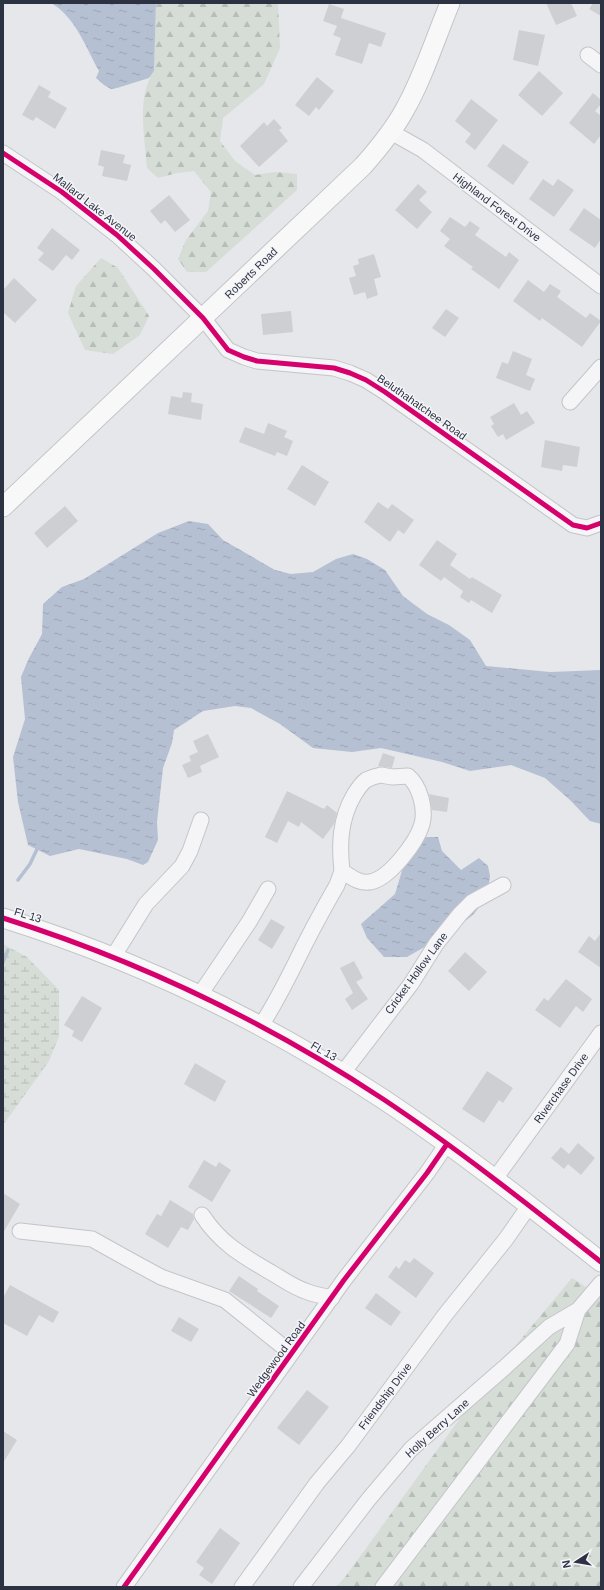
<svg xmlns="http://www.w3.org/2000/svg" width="604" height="1590" font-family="Helvetica,sans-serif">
  <defs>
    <pattern id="forest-firs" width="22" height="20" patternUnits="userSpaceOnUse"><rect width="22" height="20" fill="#d5ddd6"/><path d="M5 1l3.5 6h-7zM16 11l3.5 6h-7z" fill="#b7beb9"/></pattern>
    <pattern id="wetland-marsh" width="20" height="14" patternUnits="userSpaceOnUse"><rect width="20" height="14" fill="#d5ddd6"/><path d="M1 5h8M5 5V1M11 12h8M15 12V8" fill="none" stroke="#b7beb9"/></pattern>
    <pattern id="water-ripples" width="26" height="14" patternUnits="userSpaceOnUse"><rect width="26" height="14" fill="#b6c0d3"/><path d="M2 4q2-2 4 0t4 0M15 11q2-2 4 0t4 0" fill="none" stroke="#9da5b6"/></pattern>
  </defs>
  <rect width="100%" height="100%" fill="#e5e7ea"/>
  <!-- forest -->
  <path fill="url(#forest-firs)" d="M 156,3 L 278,3 L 280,48 L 264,84 L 223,118 L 220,141 L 235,161 L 255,175 L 275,172 L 297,174 L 297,190 L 206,272 L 187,272 L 178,259 L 186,240 L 208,211 L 211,192 L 194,171 L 177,173 L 158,178 L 147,168 C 145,138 136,97 154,71 Z
    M 101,258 L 118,268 L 149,316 L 140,335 L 113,354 L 85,350 L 68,313 L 76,286 Z
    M 572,1278 L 601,1297 L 601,1587 L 336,1587 L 346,1576 L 492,1374 Z"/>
  <!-- wetland -->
  <path fill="url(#wetland-marsh)" d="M 3,944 L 27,957 L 59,990 L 59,1036 L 49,1061 L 3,1125 Z"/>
  <!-- water -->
  <path fill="url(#water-ripples)" d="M 51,3 L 156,3 L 154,71 L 149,78 L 117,88 L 111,89 L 104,85 L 96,78 L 99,71 C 86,48 75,16 51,3 Z
    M 189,521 L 208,524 L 223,540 L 275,570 L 291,574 L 313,572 L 336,559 L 353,554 L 367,559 L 385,570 L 403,596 L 427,614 L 449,625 L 470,640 L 486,666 L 550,672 L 601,670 L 601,824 L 590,821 L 570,800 L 545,778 L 511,765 L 470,771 L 442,762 L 381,748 L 352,752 L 313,748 L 280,724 L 251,708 L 235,706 L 203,711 L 174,730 L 172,743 L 163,768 L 157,822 L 158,840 L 148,862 L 143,865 L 127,859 L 79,849 L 50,856 L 28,845 L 18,802 L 13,757 L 25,719 L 21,677 L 28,660 L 42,634 L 43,604 L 62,587 L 84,579 L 158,533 Z
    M 413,837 L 438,837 L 442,851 L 461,870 L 479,858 L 488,866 L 490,876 L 487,897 L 473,915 L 449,933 L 407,957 L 384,957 L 367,938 L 361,924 L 395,894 L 407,854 Z"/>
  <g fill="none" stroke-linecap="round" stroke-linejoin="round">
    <!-- stream -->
    <path stroke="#b6c0d3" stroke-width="3.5" d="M 18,880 L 30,864 L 39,845
      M 3,962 L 8,950"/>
  </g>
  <!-- building -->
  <path fill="#cecfd2" d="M 546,3 L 571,3 L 577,16 L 556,25 Z
    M 593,3 L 601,3 L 601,16 L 589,9 Z
    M 329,4 L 344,9 L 341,18 L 386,33 L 381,47 L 369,43 L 362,64 L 335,55 L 341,38 L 333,35 L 337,26 L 323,21 Z
    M 519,30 L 545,35 L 538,66 L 513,60 Z
    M 539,71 L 563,93 L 542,116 L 518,95 Z
    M 317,77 L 334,91 L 319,110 L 316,107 L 309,116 L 295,105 Z
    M 39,85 L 51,92 L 48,97 L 67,108 L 55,129 L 36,117 L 33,121 L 22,115 Z
    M 593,93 L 601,100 L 601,104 L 595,111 L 601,116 L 601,135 L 594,144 L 569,123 Z
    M 471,99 L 498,120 L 475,150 L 465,142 L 471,134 L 455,121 Z
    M 274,119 L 282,128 L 279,130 L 288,141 L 259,167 L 240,146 L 264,122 L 267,126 Z
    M 503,144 L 529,162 L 513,185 L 487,166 Z
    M 101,150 L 125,155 L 123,163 L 131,165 L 127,181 L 102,176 L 104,167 L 98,165 Z
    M 543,179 L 553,186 L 558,179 L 574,190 L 554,217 L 529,199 Z
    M 418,184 L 427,192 L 419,200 L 432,212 L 417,229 L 395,210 Z
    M 169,195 L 190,220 L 175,232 L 165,220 L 161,224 L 150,211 Z
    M 584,208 L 601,220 L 601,239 L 595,248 L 569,230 Z
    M 450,217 L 465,227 L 470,221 L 480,228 L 475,235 L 506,257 L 509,252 L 519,260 L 499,289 L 471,269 L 473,267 L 444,246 L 450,239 L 440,231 Z
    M 52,228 L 80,250 L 72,260 L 66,255 L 53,271 L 38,260 L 44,253 L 37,248 Z
    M 374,254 L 381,277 L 374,279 L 378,295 L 367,299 L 365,292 L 354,295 L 349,278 L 356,276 L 353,266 L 359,264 L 358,259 Z
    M 14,278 L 37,300 L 15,323 L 3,312 L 3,290 Z
    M 528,280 L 544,292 L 550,284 L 561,291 L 557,297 L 586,318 L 590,313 L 601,321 L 582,347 L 542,318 L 540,321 L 513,301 Z
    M 446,309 L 459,318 L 445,337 L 432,328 Z
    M 291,311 L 293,332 L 263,335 L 261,314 Z
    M 513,351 L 532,359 L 526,375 L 535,379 L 530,391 L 496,378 L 502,362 L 508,364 Z
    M 183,392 L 192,393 L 191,402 L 203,404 L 201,420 L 168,414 L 171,396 L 182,398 Z
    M 514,403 L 521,415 L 527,411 L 535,423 L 506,440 L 503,434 L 498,437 L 491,426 L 494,424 L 490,417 Z
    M 268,423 L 287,431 L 284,437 L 293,441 L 287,456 L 277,452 L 275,456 L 239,442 L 245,427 L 264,434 Z
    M 545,440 L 580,447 L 577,467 L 563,465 L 562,471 L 541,467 Z
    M 302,465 L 329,482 L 315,506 L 287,489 Z
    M 378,502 L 388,509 L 392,504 L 414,520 L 404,534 L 398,530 L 390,542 L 364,522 Z
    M 65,506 L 78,521 L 47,548 L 34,533 Z
    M 437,540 L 457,554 L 450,565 L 470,579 L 472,577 L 502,595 L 492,613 L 471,600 L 469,603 L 460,597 L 463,591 L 444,577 L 441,581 L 419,565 Z
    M 208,734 L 219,757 L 200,766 L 202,772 L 188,778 L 182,765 L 191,761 L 189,756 L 198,752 L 193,741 Z
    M 383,753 L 395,757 L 392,768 L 378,766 Z
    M 287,791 L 324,809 L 327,805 L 337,813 L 334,824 L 323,839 L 301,822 L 299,827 L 288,821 L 277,843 L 265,837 Z
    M 429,794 L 449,798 L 447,812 L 432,810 Z
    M 271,919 L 285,927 L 272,949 L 258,940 Z
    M 601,933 L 601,968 L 578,952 L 589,936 L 595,941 Z
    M 465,952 L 487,972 L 469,991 L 448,971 Z
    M 354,961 L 363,978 L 356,982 L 368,999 L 352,1010 L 345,999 L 353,993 L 340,968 Z
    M 566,979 L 592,999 L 583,1012 L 576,1006 L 560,1028 L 535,1010 L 544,998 L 548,1001 Z
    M 82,996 L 102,1008 L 82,1042 L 72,1036 L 74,1031 L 64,1025 Z
    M 195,1063 L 226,1081 L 215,1102 L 184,1084 Z
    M 487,1071 L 513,1088 L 503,1103 L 499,1100 L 484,1123 L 462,1109 Z
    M 578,1143 L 595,1158 L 581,1175 L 568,1164 L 564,1169 L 551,1158 L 561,1147 L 569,1154 Z
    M 204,1160 L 216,1167 L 219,1162 L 231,1170 L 212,1202 L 188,1187 Z
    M 3,1193 L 20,1204 L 3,1233 Z
    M 170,1200 L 193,1214 L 194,1219 L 188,1230 L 181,1227 L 168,1248 L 145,1234 L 157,1214 L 161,1216 Z
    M 414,1258 L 434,1273 L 416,1298 L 388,1277 L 396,1266 L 399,1269 L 405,1260 L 410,1263 Z
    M 239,1276 L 258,1289 L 257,1291 L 279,1306 L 271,1318 L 229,1291 Z
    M 10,1285 L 59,1312 L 53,1323 L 39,1315 L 27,1336 L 3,1323 L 3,1298 Z
    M 376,1293 L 401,1312 L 391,1326 L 365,1308 Z
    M 179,1317 L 199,1329 L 191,1342 L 171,1331 Z
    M 307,1390 L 329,1407 L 299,1445 L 277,1428 Z
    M 3,1431 L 17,1440 L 3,1463 Z
    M 220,1528 L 240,1543 L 212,1584 L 199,1575 L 204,1568 L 196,1562 Z"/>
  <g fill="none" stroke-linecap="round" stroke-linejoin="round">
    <!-- minor casing -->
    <g stroke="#c3c5c8" stroke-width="17">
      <path id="minor" d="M 588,55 L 601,65
        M 391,132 L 423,150 L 601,286
        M 3,153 L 62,192 L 117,235 L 154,269 L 203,318 L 228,350 L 244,357 L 257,361 L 334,368 L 350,373 L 366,380 L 385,392 L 573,525 L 587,528 L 601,523
        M 570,402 L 601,367
        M 381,775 L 392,777 L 408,776 C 420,786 426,809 422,824 C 417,842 389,879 370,882 C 360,884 351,877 342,871 C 339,844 340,819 354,795 C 357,790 361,784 366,780 C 370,778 376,776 381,775 Z
        M 113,957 L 146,904 L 182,866 L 190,851 L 201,820
        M 199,996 L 249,922 L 268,889
        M 260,1027 C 274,1006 284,986 295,964 C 308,937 322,911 337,885 L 342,871
        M 342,1074 L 411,984 L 436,944 L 460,914 L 472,902 L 503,885
        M 494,1180 L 601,1033
        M 202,1215 C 221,1244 243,1256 272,1273 C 284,1280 295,1288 308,1292 C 315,1295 324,1296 332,1298
        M 20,1231 L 92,1239 L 126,1258 L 161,1277 L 225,1300 L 291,1353
        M 124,1587 L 344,1280 L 427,1173 L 447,1144
        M 242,1587 L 317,1483 L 348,1446 L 445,1315 L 506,1239 L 529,1206
        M 301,1587 L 368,1500 L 411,1449 L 504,1368 L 549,1327 L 578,1310 L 601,1283
        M 383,1587 L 567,1344 L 578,1310"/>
    </g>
    <!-- major casing -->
    <g stroke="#c2c4c7" stroke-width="21">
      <path id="major" d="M 3,507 L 363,166 C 378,149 393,131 404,111 C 423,78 435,39 450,3
        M 3,918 C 137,960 266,1022 383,1099 C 458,1149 530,1206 601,1262"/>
    </g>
    <!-- minor -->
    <use href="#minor" stroke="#f5f5f7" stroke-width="15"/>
    <!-- major -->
    <use href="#major" stroke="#f8f8f8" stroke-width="19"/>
    <!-- cycleway casing -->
    <g stroke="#f4f5f8" stroke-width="8">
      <path id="cycleway" d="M 3,153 L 62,192 L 117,235 L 154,269 L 203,318 L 228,350 L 244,357 L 257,361 L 334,368 L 350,373 L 366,380 L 385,392 L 573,525 L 587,528 L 601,523
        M 3,918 C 137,960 266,1022 383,1099 C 458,1149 530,1206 601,1262
        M 124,1587 L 344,1280 L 427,1173 L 447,1144"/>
    </g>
    <!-- cycleway -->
    <use href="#cycleway" stroke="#d6006c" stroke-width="5"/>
  </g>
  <g text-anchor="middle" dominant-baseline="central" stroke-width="3" stroke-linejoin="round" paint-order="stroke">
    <!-- street labels -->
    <g font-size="11" fill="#2d3243" stroke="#f4f5f8">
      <text transform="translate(95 207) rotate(38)">Mallard Lake Avenue</text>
      <text transform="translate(497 207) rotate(37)">Highland Forest Drive</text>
      <text transform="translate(251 273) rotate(-44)">Roberts Road</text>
      <text transform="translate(422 407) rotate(35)">Beluthahatchee Road</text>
      <text transform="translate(28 915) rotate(17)">FL 13</text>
      <text transform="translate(416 973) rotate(-54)">Cricket Hollow Lane</text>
      <text transform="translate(324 1051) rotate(30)">FL 13</text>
      <text transform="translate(561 1088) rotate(-54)">Riverchase Drive</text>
      <text transform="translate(276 1359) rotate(-54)">Wedgewood Road</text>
      <text transform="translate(385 1396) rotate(-53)">Friendship Drive</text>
      <text transform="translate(437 1428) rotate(-42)">Holly Berry Lane</text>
    </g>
  </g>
  <!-- border -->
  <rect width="604" height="1590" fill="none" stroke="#2d3243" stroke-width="8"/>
  <!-- north arrow -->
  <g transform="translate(576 1562) rotate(258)" stroke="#f4f5f8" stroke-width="3" paint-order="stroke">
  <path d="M0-3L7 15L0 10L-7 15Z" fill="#2d3243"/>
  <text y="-6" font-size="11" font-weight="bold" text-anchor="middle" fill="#2d3243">N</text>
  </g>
</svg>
